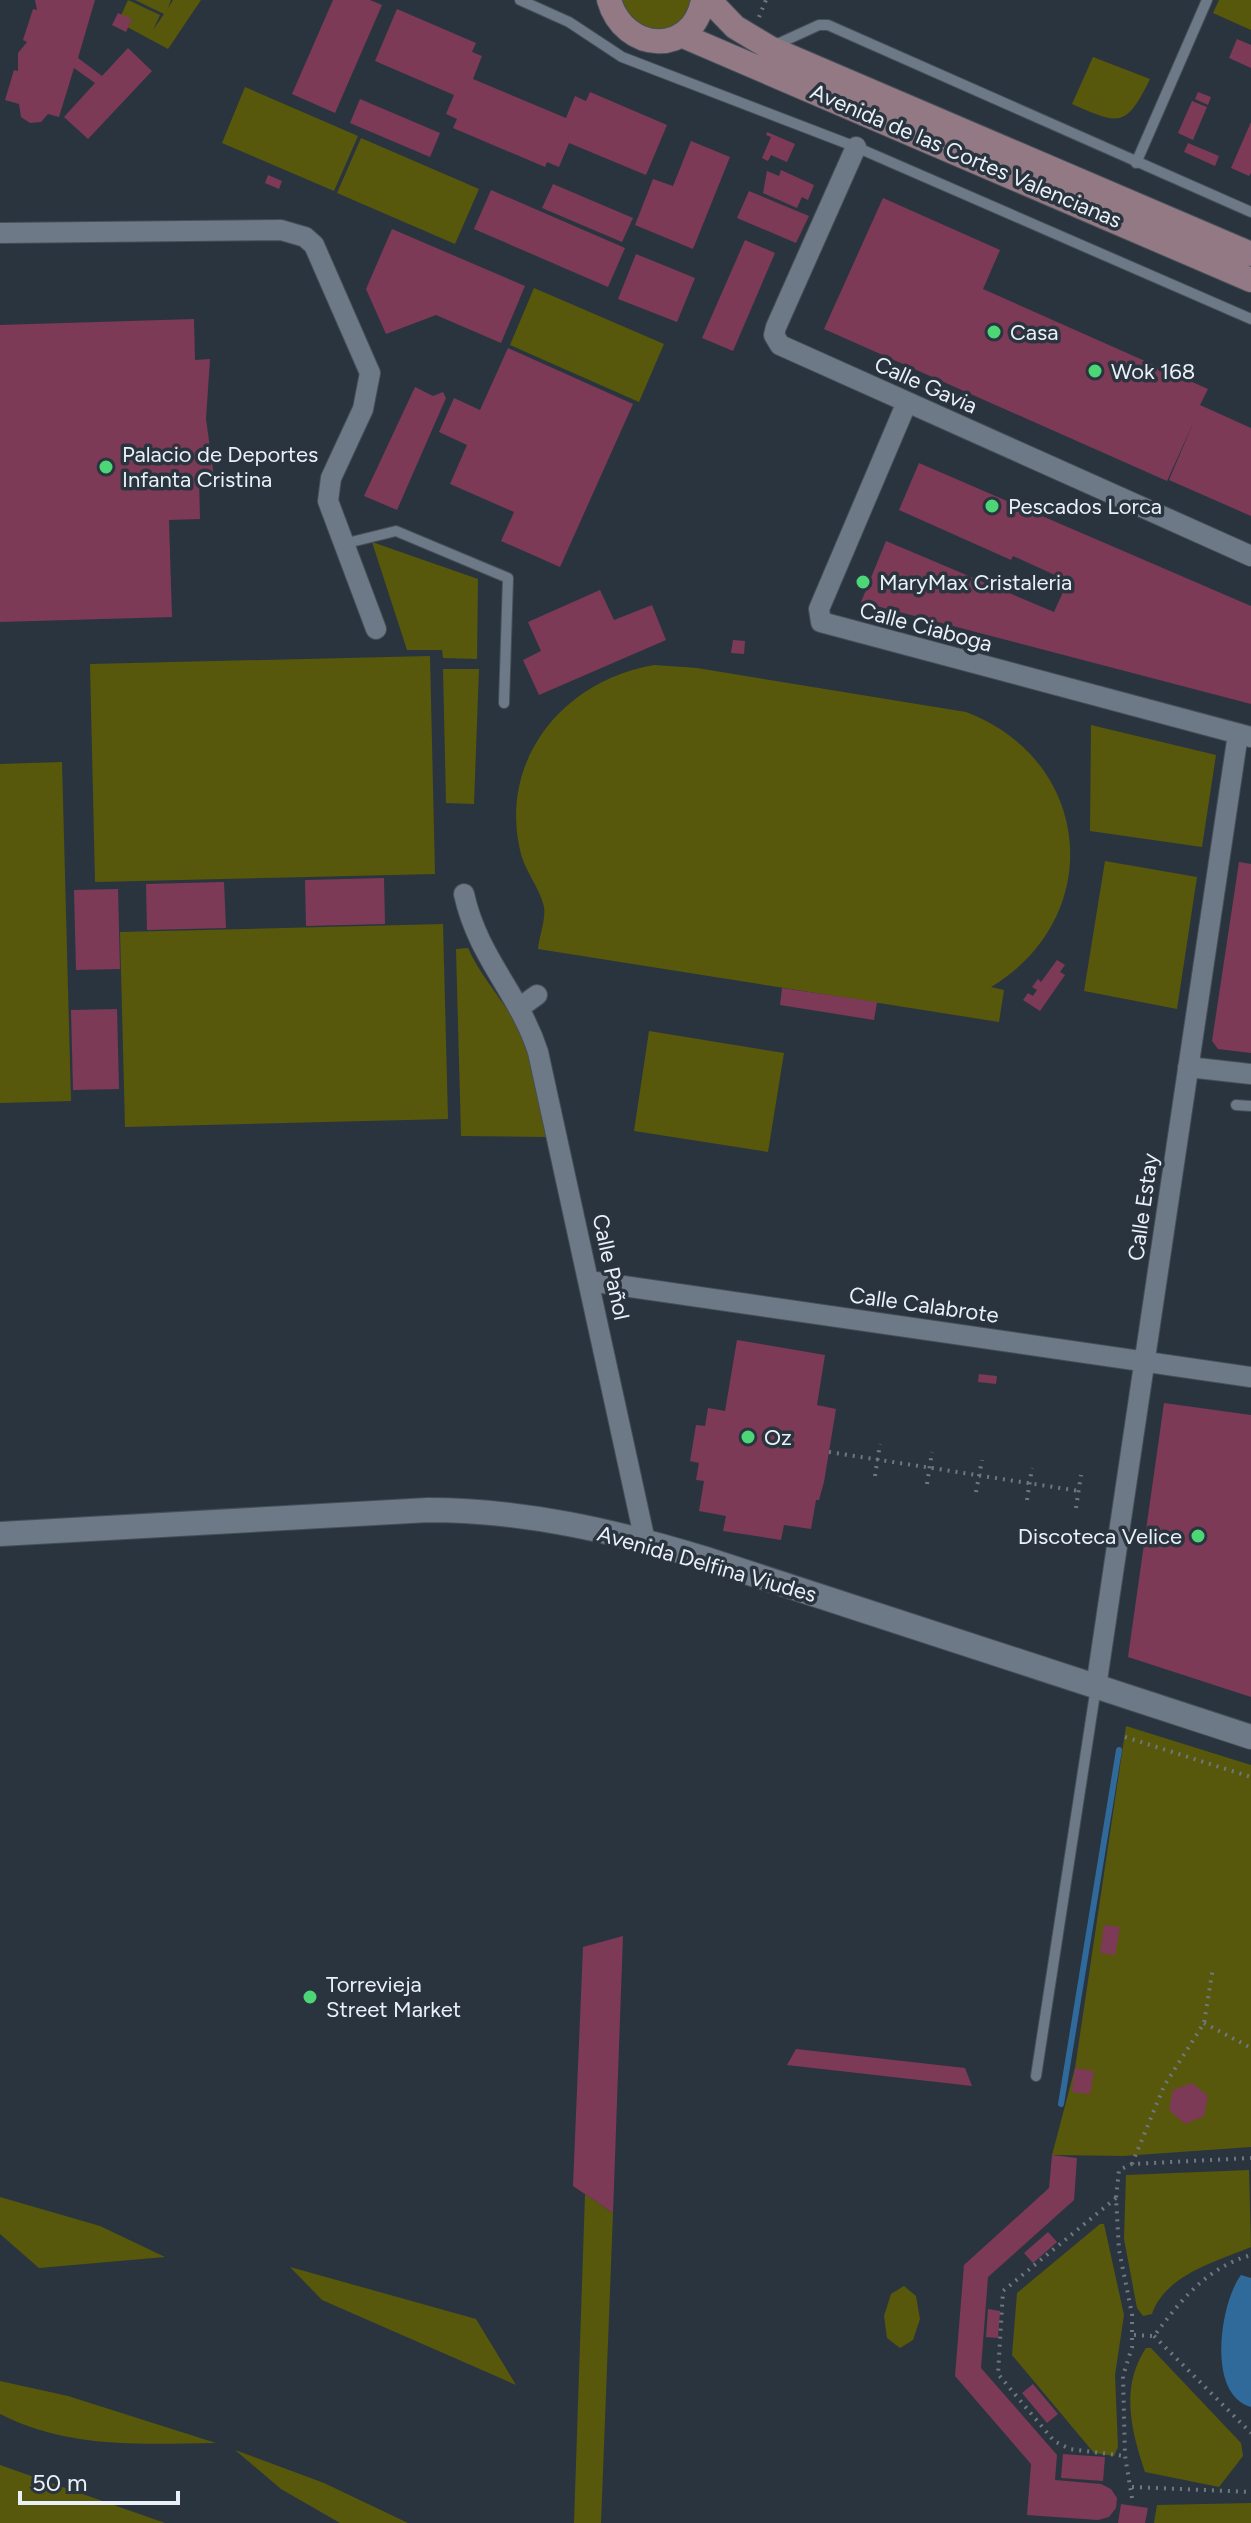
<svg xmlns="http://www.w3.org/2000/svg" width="1251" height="2523" font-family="Figtree,sans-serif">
  <rect width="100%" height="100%" fill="#2a343f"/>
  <!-- green -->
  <path fill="#57580b" d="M 128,0 L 160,15 L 153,30 L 164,14 L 135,0 L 171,0 L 168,8 L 173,0 L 201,0 L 168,49 L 118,22 Z
    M 621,0 L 692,0 C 676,44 639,36 621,0 Z
    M 1219,0 L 1251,0 L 1251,30 L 1213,13 Z
    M 1093,57 L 1150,79 C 1126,128 1120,125 1072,104 Z
    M 245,87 L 358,136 L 334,191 L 222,143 Z
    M 361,138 L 479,189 L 455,244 L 337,193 Z
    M 534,288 L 664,344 L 639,402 L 510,345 Z
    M 372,542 L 478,579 L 477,659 L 443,658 L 442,650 L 407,650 Z
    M 430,656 L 435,874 L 95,882 L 90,664 Z
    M 654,665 L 697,668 L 966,712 C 1093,760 1107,917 991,987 L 1004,990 L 999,1022 L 538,949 C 539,937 546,919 544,907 C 541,890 524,870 520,850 C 499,758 565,680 654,665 Z
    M 443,669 L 479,669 L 474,804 L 446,803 Z
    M 1091,725 L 1216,755 L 1202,847 L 1090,831 Z
    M 62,762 L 71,1101 L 0,1103 L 0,764 Z
    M 1105,861 L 1197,877 L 1177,1009 L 1084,991 Z
    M 443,924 L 448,1119 L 125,1127 L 120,932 Z
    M 468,948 C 482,979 506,1003 521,1033 C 536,1064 539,1103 547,1137 L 461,1136 L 456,949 Z
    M 649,1031 L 784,1053 L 768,1152 L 634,1131 Z
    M 1126,1726 L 1251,1765 L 1251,2147 L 1123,2156 L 1052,2155 L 1075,2068 Z
    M 1249,2170 L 1251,2247 C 1217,2261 1165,2275 1152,2314 L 1143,2316 L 1137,2308 L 1124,2239 L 1126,2175 Z
    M 585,2194 L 613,2213 L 601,2523 L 574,2523 Z
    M 0,2197 L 100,2226 L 165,2257 L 39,2268 L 0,2234 Z
    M 1100,2224 L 1104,2224 L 1124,2315 L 1115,2375 L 1118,2447 L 1114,2456 L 1094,2453 L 1012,2355 L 1017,2293 Z
    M 290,2267 L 476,2319 L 516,2385 L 322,2300 Z
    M 904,2286 L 916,2296 L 920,2319 L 913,2340 L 900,2348 L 887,2338 L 884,2316 L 891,2294 Z
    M 1146,2348 L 1151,2348 L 1241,2443 L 1243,2456 L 1219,2487 L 1145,2472 C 1131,2430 1120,2387 1146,2348 Z
    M 0,2381 L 68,2396 L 216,2443 C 141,2444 69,2449 0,2414 Z
    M 235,2450 L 324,2483 L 408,2523 L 340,2523 L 281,2489 Z
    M 0,2465 L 165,2523 L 0,2523 Z
    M 1251,2503 L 1251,2523 L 1154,2523 L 1157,2505 Z"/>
  <!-- water -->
  <path fill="#306a9b" d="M 1241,2275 L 1251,2278 L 1251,2407 C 1206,2395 1220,2303 1241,2275 Z"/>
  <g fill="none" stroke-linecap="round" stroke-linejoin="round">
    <!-- stream -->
    <path stroke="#306a9b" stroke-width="6" d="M 1061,2104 L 1119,1750"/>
  </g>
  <!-- building -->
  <path fill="#7c3a57" d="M 35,0 L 95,0 L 78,58 L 102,76 L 128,48 L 152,71 L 88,139 L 64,117 L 95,83 L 74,68 L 59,117 L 48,114 L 41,122 L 30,123 L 21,117 L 19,104 L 5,100 L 14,70 L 18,71 L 18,53 L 27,42 L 23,40 L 33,9 L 37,10 Z
    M 333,0 L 370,0 L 382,5 L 335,113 L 292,94 Z
    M 397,9 L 476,43 L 472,52 L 482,56 L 473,79 L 566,118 L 575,96 L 586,101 L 590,92 L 667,125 L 646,175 L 569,143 L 559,167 L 547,162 L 545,167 L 453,128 L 457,119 L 446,114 L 454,95 L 375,61 Z
    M 118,13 L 132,19 L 126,32 L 112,25 Z
    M 1237,39 L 1251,45 L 1251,68 L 1229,58 Z
    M 1198,92 L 1211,97 L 1208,105 L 1195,99 Z
    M 360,99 L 440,133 L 430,157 L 350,123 Z
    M 1192,101 L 1207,107 L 1193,140 L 1178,133 Z
    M 1251,122 L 1251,173 L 1249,176 L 1231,168 Z
    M 767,132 L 795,144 L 787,162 L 771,155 L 768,161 L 762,158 L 771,137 L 766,135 Z
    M 691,141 L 730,157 L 693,249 L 635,225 L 653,179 L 673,186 Z
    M 1188,143 L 1219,156 L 1215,166 L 1184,152 Z
    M 781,170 L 814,185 L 808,200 L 802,197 L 797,208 L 763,193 L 767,171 L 779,176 Z
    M 268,175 L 282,181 L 279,189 L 265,183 Z
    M 553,184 L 633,218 L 622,242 L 542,208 Z
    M 491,190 L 625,248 L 608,287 L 474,229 Z
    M 749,191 L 809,216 L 796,243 L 737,218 Z
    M 883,198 L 1000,250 L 983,289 L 1208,389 L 1200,405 L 1251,428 L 1251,516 L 1169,480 L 1194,421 L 1167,481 L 824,329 Z
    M 392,229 L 525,286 L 501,343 L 436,315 L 386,334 L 366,289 Z
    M 745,240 L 775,253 L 733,351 L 702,338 Z
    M 636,254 L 695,278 L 677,322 L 618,299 Z
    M 194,319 L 195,360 L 210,359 L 206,419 L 214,477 L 199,478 L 200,519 L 169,520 L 172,617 L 0,622 L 0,325 Z
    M 508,348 L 633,404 L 560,567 L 501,541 L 514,512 L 450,484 L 467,445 L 439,432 L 454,398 L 480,410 Z
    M 415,387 L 433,396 L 443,392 L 446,398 L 397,510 L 364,496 Z
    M 919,463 L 1251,606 L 1251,704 L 861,602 L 886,541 L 1054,612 L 1068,581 L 1013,556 L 1011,560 L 899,510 Z
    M 600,590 L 614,620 L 652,605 L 666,640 L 539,695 L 523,660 L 541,651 L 528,622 Z
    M 733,640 L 745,641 L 744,654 L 731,653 Z
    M 1239,862 L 1251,864 L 1251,1053 L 1218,1049 L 1212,1041 Z
    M 384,878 L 385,924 L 306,926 L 305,880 Z
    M 224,882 L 226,928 L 147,930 L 146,884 Z
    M 118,889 L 120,969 L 76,970 L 74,890 Z
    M 1057,960 L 1065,965 L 1060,972 L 1065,975 L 1040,1011 L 1023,1000 L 1028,993 L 1033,996 L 1037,990 L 1032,987 L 1038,979 L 1041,982 Z
    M 782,988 L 877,1002 L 874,1020 L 780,1005 Z
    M 117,1009 L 119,1089 L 73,1090 L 71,1010 Z
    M 737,1340 L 825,1355 L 817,1405 L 836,1409 L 824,1482 L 819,1500 L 816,1500 L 811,1529 L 784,1525 L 781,1540 L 723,1531 L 726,1516 L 699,1511 L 704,1481 L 696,1480 L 699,1463 L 690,1461 L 696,1425 L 705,1426 L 708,1408 L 725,1411 Z
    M 979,1374 L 997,1376 L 996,1384 L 978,1382 Z
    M 1164,1403 L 1251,1415 L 1251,1697 L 1128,1657 Z
    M 1104,1925 L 1120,1927 L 1115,1955 L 1100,1953 Z
    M 623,1936 L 619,2046 L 613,2213 L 573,2186 L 583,1947 Z
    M 796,2049 L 965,2068 L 972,2086 L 787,2065 Z
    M 1075,2068 L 1094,2071 L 1090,2094 L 1072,2092 Z
    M 1192,2083 L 1208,2096 L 1204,2116 L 1185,2124 L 1169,2110 L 1173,2090 Z
    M 1052,2155 L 1077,2158 L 1074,2200 L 988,2277 L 981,2368 L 1057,2455 L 1055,2480 L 1101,2484 L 1111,2489 L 1117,2498 L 1116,2508 L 1109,2517 L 1098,2520 L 1027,2515 L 1031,2464 L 955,2376 L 964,2265 L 1049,2188 Z
    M 1048,2232 L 1057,2242 L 1033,2263 L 1024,2253 Z
    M 988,2309 L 1000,2311 L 998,2338 L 986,2337 Z
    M 1033,2384 L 1058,2414 L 1047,2423 L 1022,2393 Z
    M 1063,2454 L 1105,2457 L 1103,2481 L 1061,2478 Z
    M 1121,2504 L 1148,2508 L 1145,2523 L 1118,2523 Z"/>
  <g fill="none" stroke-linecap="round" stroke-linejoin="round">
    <!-- service casing -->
    <g stroke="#464f58" stroke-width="12">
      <path id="service" d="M 520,0 L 569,22 L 622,57 L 856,147 L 1251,319
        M 773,46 L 819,25 L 828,25 L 1251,212
        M 1136,163 L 1207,0
        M 343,544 L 396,531 L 508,578 L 504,703
        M 1236,1105 L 1251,1106
        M 1036,2076 L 1096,1687"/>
    </g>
    <!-- minor casing -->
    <g stroke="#464f58" stroke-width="22">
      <path id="minor" d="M 856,147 L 776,327 L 774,335 L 780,345 L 1251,556
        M 0,233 L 281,230 L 305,237 L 314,245 L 370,373 L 363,409 L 331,478 L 328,501 L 376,629
        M 907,402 L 819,609 L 821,622 L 1251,737
        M 464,894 C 478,958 519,993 538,1052 L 645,1541
        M 519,1008 L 537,995
        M 1188,1067 L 1251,1074
        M 589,1281 L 1251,1377
        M 1096,1687 L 1238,734"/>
    </g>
    <!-- tertiary casing -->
    <g stroke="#464f58" stroke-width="26">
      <path id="tertiary" d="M 0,1534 L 428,1510 C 523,1510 615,1531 706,1559 L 1251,1737"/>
    </g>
    <!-- secondary casing -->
    <g stroke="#464f58" stroke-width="26">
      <path id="secondary" d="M 609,0 C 624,53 693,57 703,0
        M 709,0 L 735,27 L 770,48 L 1251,254
        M 681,35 L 1251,280"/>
    </g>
    <!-- path -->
    <path stroke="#6f7781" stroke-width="4" stroke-dasharray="2 6" stroke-linecap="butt" d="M 759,17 L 766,0
      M 829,1452 L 1079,1491
      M 875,1476 L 880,1444
      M 927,1484 L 932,1452
      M 976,1492 L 982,1460
      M 1027,1500 L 1032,1468
      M 1076,1508 L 1081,1475
      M 1125,1737 L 1251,1777
      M 1204,2023 L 1251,2048
      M 1132,2164 L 1164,2086 L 1204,2023 L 1213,1968
      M 1116,2198 L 1003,2291 L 998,2374 L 1054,2441 L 1070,2449 L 1125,2456
      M 1134,2335 L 1154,2336 C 1181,2300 1206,2268 1251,2255
      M 1154,2336 L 1251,2433
      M 1132,2487 L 1251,2492
      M 1132,2498 L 1125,2456 L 1123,2376 L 1132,2347 L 1132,2314 L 1119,2250 L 1116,2198 L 1119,2170 L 1132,2164 L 1251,2158"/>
    <!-- service -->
    <use href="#service" stroke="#6d7986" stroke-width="10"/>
    <!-- minor -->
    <use href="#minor" stroke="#6d7986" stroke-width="20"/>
    <!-- tertiary -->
    <use href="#tertiary" stroke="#6d7986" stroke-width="24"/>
    <!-- secondary -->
    <use href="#secondary" stroke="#937984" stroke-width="24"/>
  </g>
  <!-- markers -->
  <g fill="#4dd676" stroke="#2a343f" stroke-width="3">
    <circle cx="994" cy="332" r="8"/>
    <circle cx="1095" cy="371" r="8"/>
    <circle cx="106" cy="467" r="8"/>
    <circle cx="992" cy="506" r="8"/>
    <circle cx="863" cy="582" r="8"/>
    <circle cx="748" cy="1437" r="8"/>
    <circle cx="1198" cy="1536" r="8"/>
    <circle cx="310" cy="1997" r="8"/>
  </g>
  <g text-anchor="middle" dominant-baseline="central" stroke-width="7" stroke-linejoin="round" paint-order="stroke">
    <!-- street labels -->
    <g font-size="22" fill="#eaf0f8" stroke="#2a343f">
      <text transform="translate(966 156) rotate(23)">Avenida de las Cortes Valencianas</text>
      <text transform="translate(926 385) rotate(24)">Calle Gavia</text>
      <text transform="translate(926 627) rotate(15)">Calle Ciaboga</text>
      <text transform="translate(1143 1207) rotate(-82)">Calle Estay</text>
      <text transform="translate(611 1267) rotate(78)">Calle Pañol</text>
      <text transform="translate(924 1305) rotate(8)">Calle Calabrote</text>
      <text transform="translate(707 1564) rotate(16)">Avenida Delfina Viudes</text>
    </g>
    <!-- poi labels -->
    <g font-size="22" fill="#eaf0f8" stroke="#2a343f" text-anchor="start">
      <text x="1010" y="332">Casa</text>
      <text x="1111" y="371">Wok 168</text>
      <text x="122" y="454">Palacio de Deportes<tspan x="122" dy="25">Infanta Cristina</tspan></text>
      <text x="1008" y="506">Pescados Lorca</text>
      <text x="879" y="582">MaryMax Cristaleria</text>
      <text x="764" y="1437">Oz</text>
      <text x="1182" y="1536" text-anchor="end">Discoteca Velice</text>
      <text x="326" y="1984">Torrevieja<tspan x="326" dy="25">Street Market</tspan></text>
    </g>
  </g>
  <!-- scale -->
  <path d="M20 2491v12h158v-12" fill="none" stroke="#eaf0f8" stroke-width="4"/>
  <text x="32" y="2491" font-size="24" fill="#eaf0f8" stroke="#2a343f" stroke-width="6" paint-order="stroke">50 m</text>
</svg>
